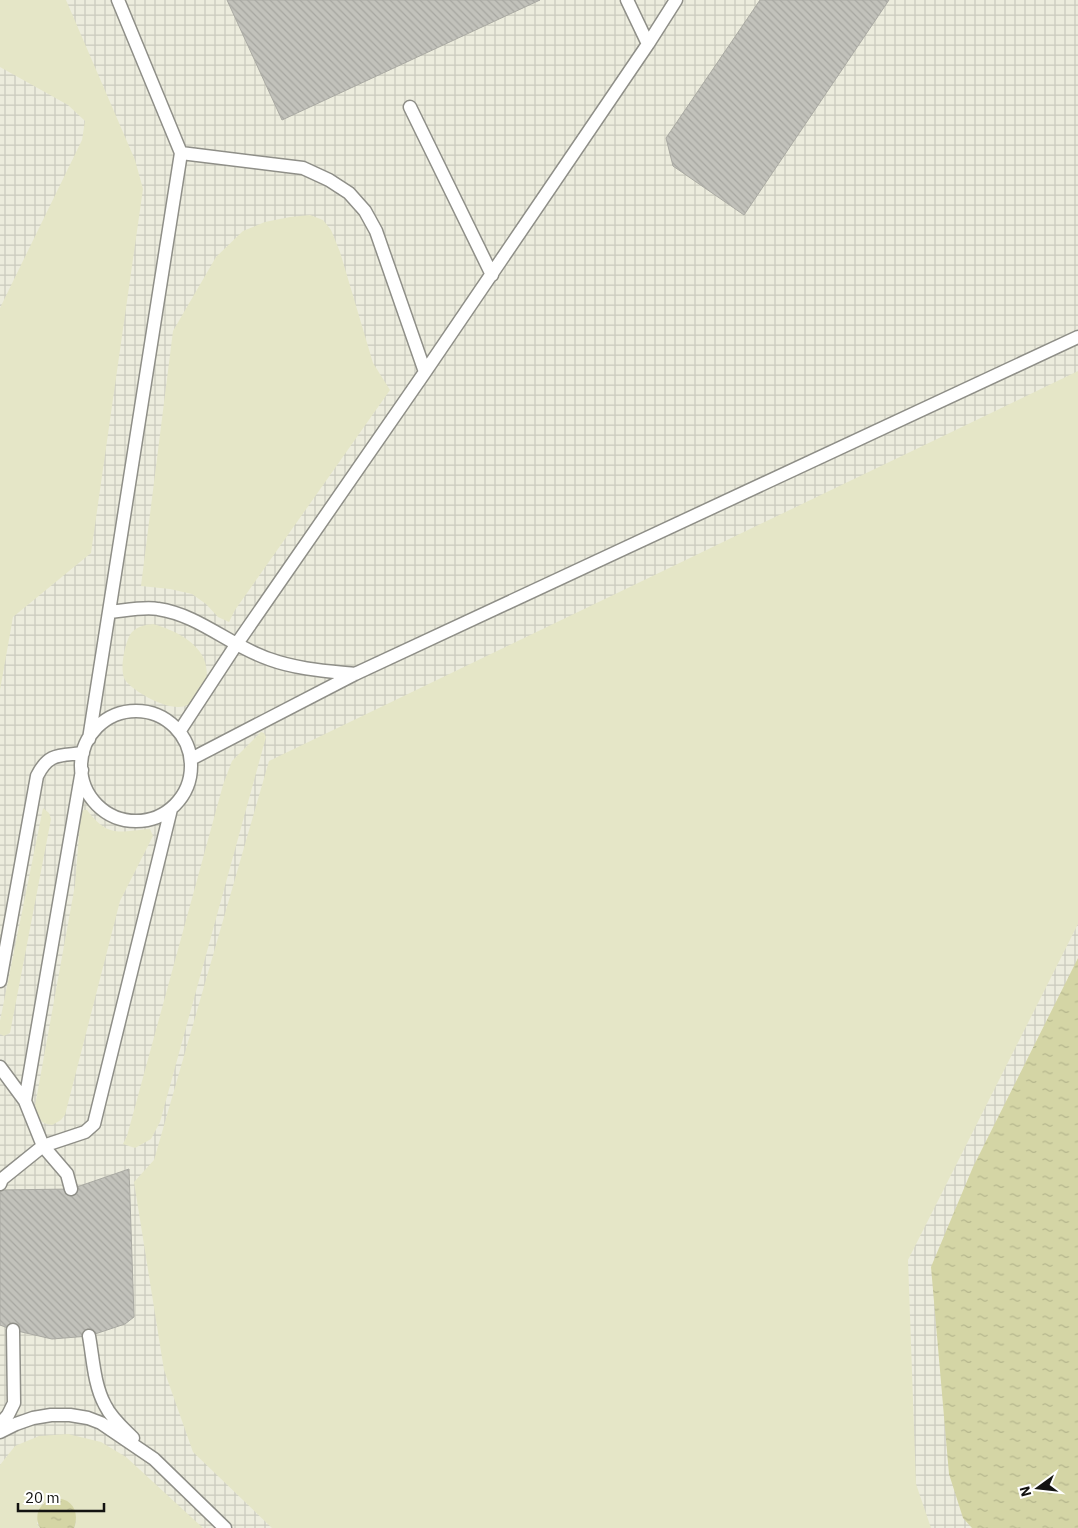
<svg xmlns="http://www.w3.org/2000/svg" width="1078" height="1528" font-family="'IBM Plex Sans',sans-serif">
  <defs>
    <pattern id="industrial-grid" width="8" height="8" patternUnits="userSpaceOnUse" patternTransform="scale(1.25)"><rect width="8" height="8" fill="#ececdd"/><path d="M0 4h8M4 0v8" fill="none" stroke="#cacabd"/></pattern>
    <pattern id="water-ripples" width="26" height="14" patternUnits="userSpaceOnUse" patternTransform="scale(1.25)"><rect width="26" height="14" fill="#d4d5a5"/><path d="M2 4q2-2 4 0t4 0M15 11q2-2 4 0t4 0" fill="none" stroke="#b5b68d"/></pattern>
    <pattern id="building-back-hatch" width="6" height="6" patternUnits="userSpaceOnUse" patternTransform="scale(1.25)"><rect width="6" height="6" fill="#c2c2bb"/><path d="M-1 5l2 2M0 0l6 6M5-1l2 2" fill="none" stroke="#a6a6a0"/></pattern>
  </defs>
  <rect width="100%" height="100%" fill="#f8f8f0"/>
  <!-- industrial -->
  <path fill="url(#industrial-grid)" d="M 0,0 L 1078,0 L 1078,1528 L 0,1528 Z"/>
  <!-- grass -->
  <path fill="#e5e6c7" d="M 0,0 L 66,0 L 135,160 L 143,189 L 91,553 L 13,617 L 0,690 L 0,308 L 82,140 L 85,121 L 68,105 L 0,67 Z
    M 310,215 L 323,220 L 331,230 L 340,252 L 373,363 L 390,390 L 235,610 L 229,622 L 218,617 L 206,604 L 192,594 L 170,589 L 141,586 L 173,331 L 216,257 L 243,231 L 265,222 L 290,217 Z
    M 1078,371 L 1078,924 L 908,1260 L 916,1484 L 931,1528 L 272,1528 L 193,1452 L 164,1370 L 134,1182 L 154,1160 L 269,761 Z
    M 153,624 C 179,631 215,650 205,683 C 202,692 197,698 189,704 C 174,715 135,693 125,680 C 119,671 125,640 132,632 C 139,626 144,625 153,624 Z
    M 261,732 L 264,733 L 266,737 L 160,1122 L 151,1139 L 135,1148 L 123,1144 L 127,1136 L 223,785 L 232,761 Z
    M 43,808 L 49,813 L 51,819 L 10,1033 L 4,1036 L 0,1034 L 0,1021 Z
    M 84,810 L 87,810 C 109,839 119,831 150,829 L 153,836 L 120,901 L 65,1115 L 61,1120 L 52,1125 C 40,1124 37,1117 35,1106 L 75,885 L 81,811 Z
    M 68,1434 L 101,1442 L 126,1457 L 203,1528 L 74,1528 L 76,1522 L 54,1498 L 42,1504 L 37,1524 L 40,1528 L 0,1528 L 0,1465 L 15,1446 L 39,1436 Z"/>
  <!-- water -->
  <path fill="url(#water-ripples)" d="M 1078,958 L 1078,1528 L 972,1528 L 963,1518 L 949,1474 L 931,1267 L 973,1167 Z
    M 54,1498 C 72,1498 80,1511 74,1528 L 40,1528 C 33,1514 40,1503 54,1498 Z"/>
  <!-- building -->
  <path fill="url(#building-back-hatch)" stroke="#aaaaa3" d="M 227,0 L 540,0 L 282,120 Z
    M 760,0 L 889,0 L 744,215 L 673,166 L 666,138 Z
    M 129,1169 L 134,1317 L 125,1324 L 89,1336 L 52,1339 L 13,1330 L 0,1325 L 0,1190 L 71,1189 Z"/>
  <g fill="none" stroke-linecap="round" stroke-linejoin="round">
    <!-- lane casing -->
    <g stroke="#8f8f88" stroke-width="15">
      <path id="lane" d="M 627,0 L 648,44
        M 410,107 L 492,275
        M 181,153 L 303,168 L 329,180 L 349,193 L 365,211 L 376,231 L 425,372
        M 109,612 C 122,611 145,606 158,609 C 199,615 230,646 269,659 C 296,669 326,671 355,674
        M81 766a55 55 0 1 1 110 0a55 55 0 1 1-110 0Z
        M 179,732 L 236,645 L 425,372 L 648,44 L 676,0
        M 89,739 L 181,153 L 118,0
        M 191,759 L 355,674 L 1078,337
        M 0,981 L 37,776 C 49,752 60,756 83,753
        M 0,1067 L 25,1101
        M 0,1184 L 2,1179 L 43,1146 L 85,1132 L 94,1124 L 171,809
        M 71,1189 L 67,1174 L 43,1146 L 25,1101 L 82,770
        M 89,1336 C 93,1358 94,1385 105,1405 C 111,1418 123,1428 133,1438
        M 0,1424 L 8,1415 L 14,1403 L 13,1330
        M 0,1432 L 16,1424 L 33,1418 L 51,1415 L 70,1415 L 88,1418 L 101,1423 L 154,1459 L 225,1528"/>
    </g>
    <!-- lane -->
    <use href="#lane" stroke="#fff" stroke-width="12"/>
  </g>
  <!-- north arrow -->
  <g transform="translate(1038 1488) rotate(255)" stroke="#fffffe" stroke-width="4" paint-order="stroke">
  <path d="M0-4L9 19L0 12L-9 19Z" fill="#131311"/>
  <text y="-8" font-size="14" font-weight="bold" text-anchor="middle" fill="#131311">N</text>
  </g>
  <!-- scale -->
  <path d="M18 1503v8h86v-8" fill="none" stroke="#131311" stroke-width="2.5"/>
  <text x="25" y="1503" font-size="15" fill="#131311" stroke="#fffffe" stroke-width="4" paint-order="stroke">20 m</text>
</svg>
